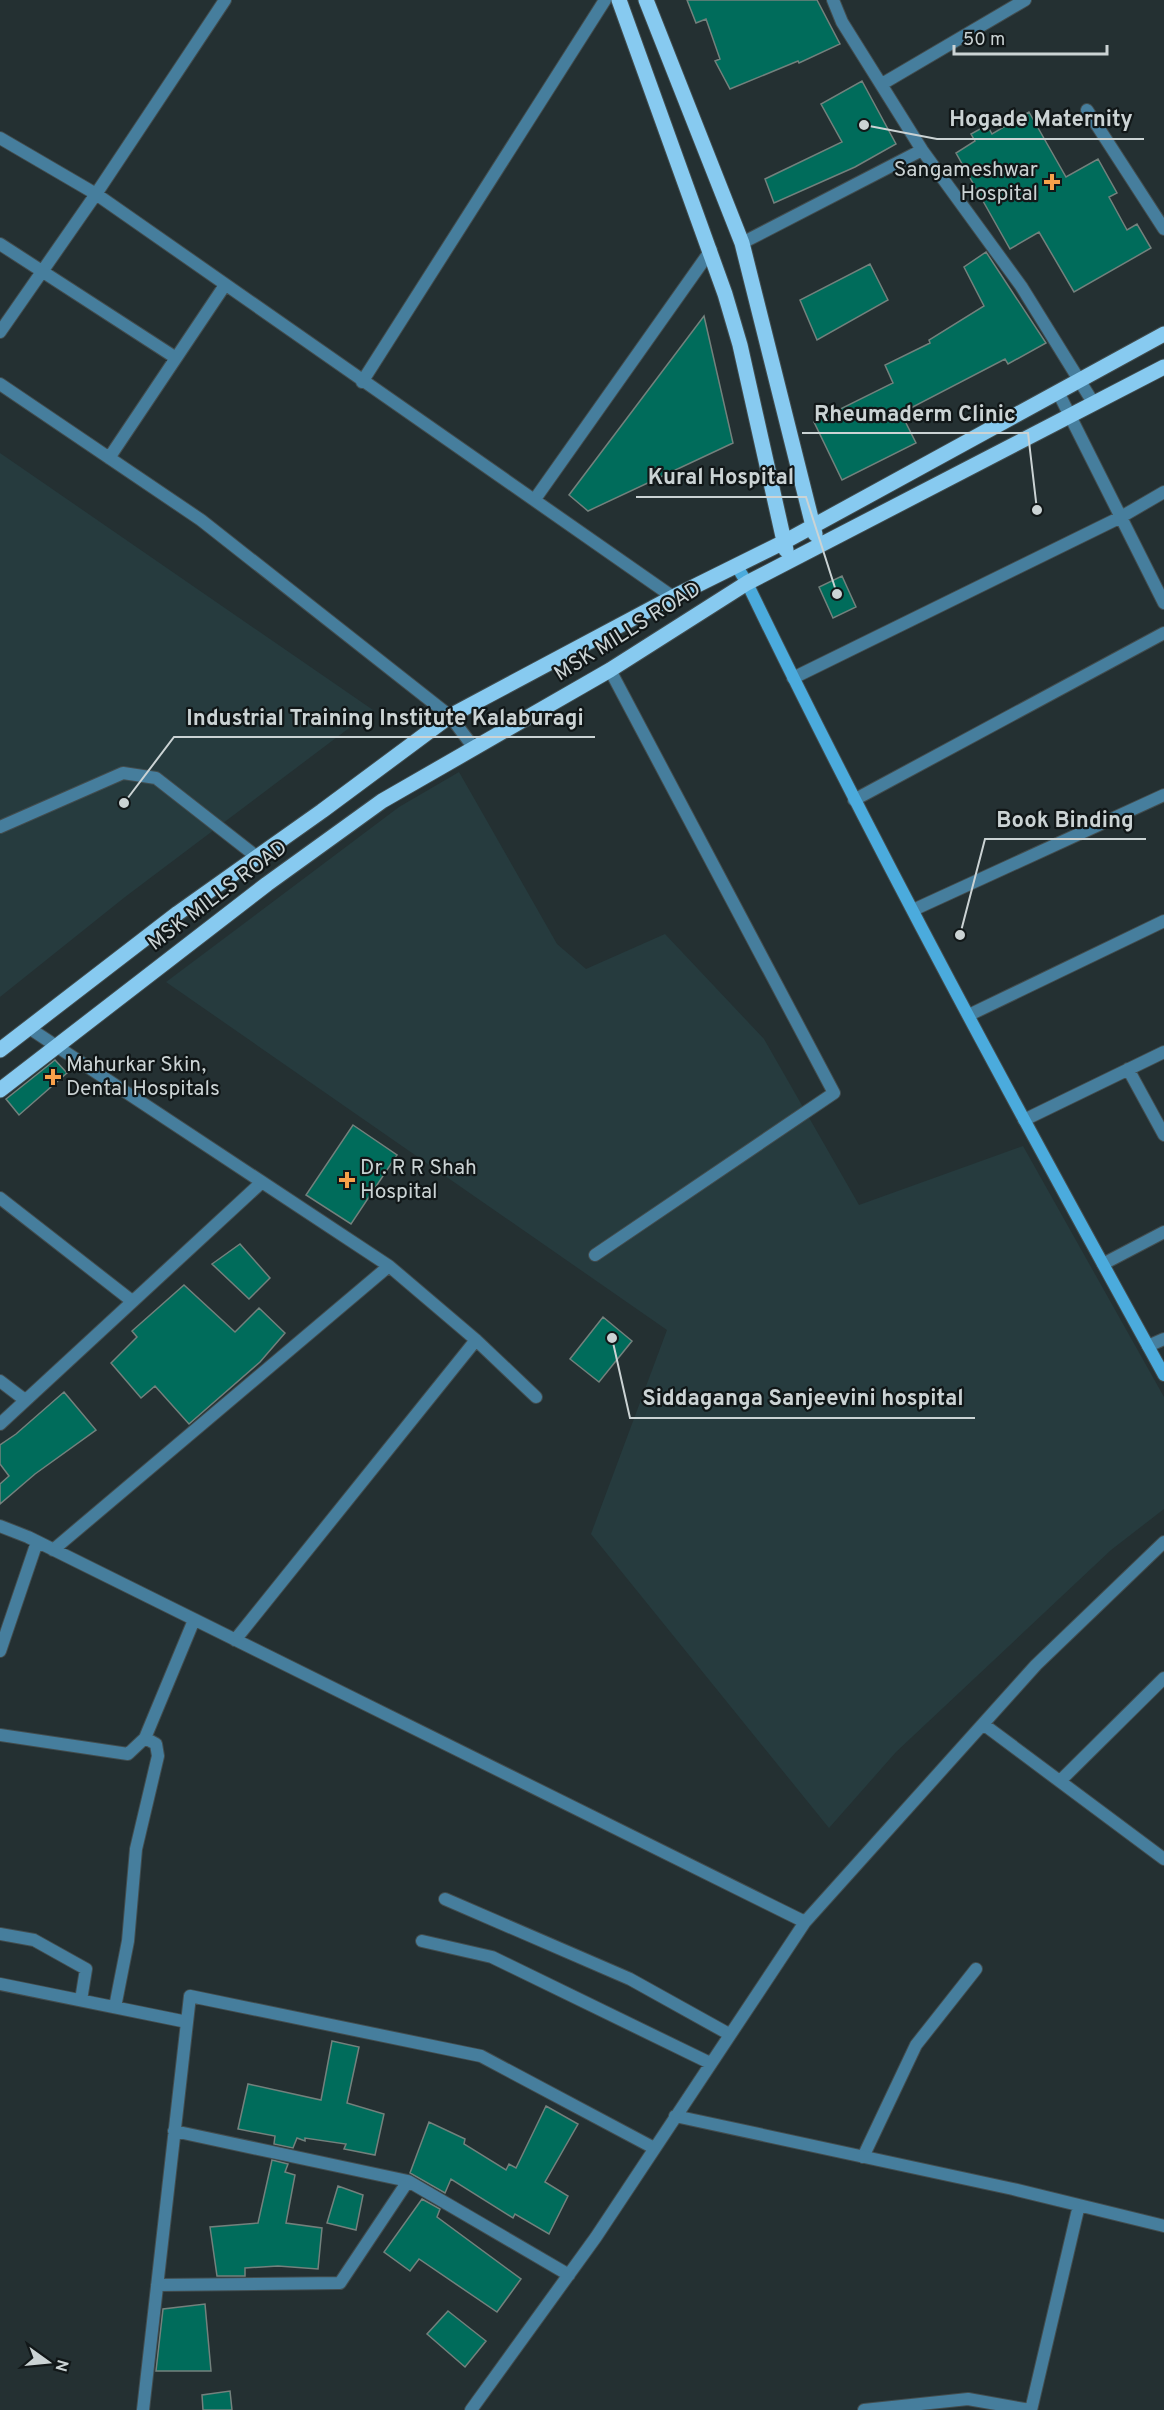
<svg xmlns="http://www.w3.org/2000/svg" width="1164" height="2410" font-family="Overpass,sans-serif">
  <rect width="100%" height="100%" fill="#243032"/>
  <!-- built -->
  <path fill="#263b3e" d="M 0,453 L 373,710 L 125,897 L 0,997 Z
    M 459,772 L 557,944 L 586,969 L 665,934 L 764,1039 L 859,1205 L 1023,1146 L 1164,1397 L 1164,1509 L 1111,1550 L 896,1752 L 829,1828 L 591,1534 L 667,1330 L 166,982 L 399,807 Z"/>
  <!-- building -->
  <path fill="#006c5b" stroke="#73817d" stroke-width="1.5" d="M 687,0 L 817,0 L 840,44 L 799,63 L 798,61 L 730,89 L 715,61 L 720,59 L 706,19 L 696,23 Z
    M 862,81 L 896,144 L 855,167 L 774,203 L 765,179 L 842,142 L 821,104 Z
    M 1029,112 L 1066,177 L 1098,159 L 1117,193 L 1109,197 L 1127,230 L 1137,224 L 1151,248 L 1074,292 L 1039,232 L 1010,249 L 956,153 L 975,141 L 971,134 L 987,125 L 992,134 Z
    M 986,252 L 1046,343 L 1008,364 L 1005,359 L 901,413 L 916,443 L 842,480 L 814,422 L 893,383 L 885,365 L 930,343 L 929,340 L 984,306 L 964,267 Z
    M 870,264 L 888,300 L 817,340 L 800,300 Z
    M 704,316 L 733,443 L 588,511 L 569,495 Z
    M 842,576 L 856,607 L 833,618 L 819,587 Z
    M 55,1060 L 67,1073 L 19,1115 L 6,1099 Z
    M 353,1125 L 397,1155 L 351,1224 L 306,1195 Z
    M 240,1244 L 270,1278 L 249,1299 L 212,1264 Z
    M 184,1285 L 235,1332 L 259,1308 L 285,1333 L 260,1362 L 189,1424 L 155,1386 L 141,1398 L 111,1363 L 137,1337 L 132,1331 Z
    M 603,1317 L 632,1341 L 599,1382 L 570,1359 Z
    M 64,1392 L 96,1430 L 35,1474 L 0,1504 L 0,1484 L 9,1476 L 0,1464 L 0,1445 L 16,1434 Z
    M 332,2041 L 359,2047 L 347,2103 L 384,2114 L 375,2155 L 344,2149 L 346,2144 L 305,2138 L 305,2141 L 297,2138 L 293,2148 L 274,2144 L 275,2136 L 238,2129 L 248,2084 L 321,2100 Z
    M 546,2106 L 578,2124 L 545,2182 L 568,2196 L 549,2234 L 515,2214 L 513,2218 L 451,2179 L 445,2193 L 410,2173 L 429,2122 L 465,2139 L 464,2144 L 506,2170 L 509,2164 L 516,2168 Z
    M 272,2160 L 288,2164 L 285,2172 L 295,2175 L 286,2223 L 322,2228 L 318,2269 L 278,2266 L 245,2268 L 245,2276 L 217,2276 L 210,2227 L 258,2223 Z
    M 338,2186 L 363,2195 L 356,2230 L 327,2223 Z
    M 422,2199 L 440,2209 L 437,2217 L 521,2279 L 497,2312 L 419,2259 L 410,2271 L 384,2252 Z
    M 205,2304 L 211,2371 L 156,2371 L 163,2309 Z
    M 448,2311 L 486,2341 L 465,2367 L 427,2334 Z
    M 230,2391 L 232,2410 L 203,2410 L 202,2395 Z"/>
  <g fill="none" stroke-linecap="round" stroke-linejoin="round">
    <!-- lane casing -->
    <g stroke="#424d4f" stroke-width="14">
      <path id="lane" d="M 1087,110 L 1164,229
        M 0,827 L 123,773 L 156,778 L 257,857
        M 595,1255 L 834,1093 L 610,670
        M 863,2157 L 916,2045 L 976,1969"/>
    </g>
    <!-- street casing -->
    <g stroke="#424d4f" stroke-width="14">
      <path id="street" d="M 833,0 L 842,22 L 922,150 L 1021,286 L 1094,404
        M 882,84 L 1025,0
        M 0,138 L 96,194 L 673,597
        M 742,243 L 922,150
        M 0,244 L 176,358
        M 0,332 L 96,194 L 225,0
        M 362,382 L 605,0
        M 0,384 L 201,520 L 450,716 L 474,748
        M 1058,392 L 1164,603
        M 109,458 L 225,285
        M 535,499 L 711,250
        M 793,678 L 1121,517 L 1164,492
        M 854,800 L 1164,633
        M 913,910 L 1164,795
        M 969,1015 L 1164,921
        M 29,1028 L 389,1266 L 476,1340 L 536,1397
        M 1128,1069 L 1164,1135
        M 1024,1120 L 1164,1052
        M 0,1198 L 132,1301
        M 1103,1264 L 1164,1232
        M 1148,1346 L 1164,1339
        M 0,1381 L 25,1400
        M 0,1424 L 262,1182
        M 0,1526 L 28,1537 L 805,1922
        M 53,1550 L 389,1266
        M 235,1640 L 476,1340
        M 0,1651 L 37,1542
        M 983,1724 L 1164,1859
        M 0,1735 L 128,1754 L 145,1738 L 194,1620
        M 1060,1781 L 1164,1678
        M 445,1899 L 630,1979 L 729,2034
        M 0,1934 L 34,1940 L 86,1969 L 81,2000
        M 422,1941 L 492,1957 L 710,2063
        M 0,1984 L 187,2022
        M 115,2007 L 128,1941 L 136,1849 L 158,1756 L 156,1744 L 145,1738
        M 675,2116 L 1013,2189 L 1164,2226
        M 174,2131 L 408,2181 L 569,2275
        M 157,2285 L 340,2283 L 408,2181
        M 143,2410 L 190,1996 L 481,2056 L 654,2148
        M 471,2410 L 596,2237 L 805,1922 L 1036,1665 L 1164,1542
        M 864,2410 L 968,2399 L 1030,2410
        M 1031,2410 L 1079,2205"/>
    </g>
    <!-- secondary casing -->
    <g stroke="#424d4f" stroke-width="14">
      <path id="secondary" d="M 736,565 L 747,583 C 877,852 1020,1114 1164,1375"/>
    </g>
    <!-- primary casing -->
    <g stroke="#424d4f" stroke-width="17">
      <path id="primary" d="M 619,0 L 725,294 L 740,345 L 786,550
        M 646,0 L 742,243 L 815,534
        M 0,1050 L 178,913 L 322,811 L 450,716 L 673,597 L 784,542 L 1164,334
        M 0,1090 L 267,884 L 382,801 L 610,670 L 747,583 L 1164,367"/>
    </g>
    <!-- lane -->
    <use href="#lane" stroke="#467e9d" stroke-width="12"/>
    <!-- street -->
    <use href="#street" stroke="#467e9d" stroke-width="12"/>
    <!-- secondary -->
    <use href="#secondary" stroke="#4babdd" stroke-width="12"/>
    <!-- primary -->
    <use href="#primary" stroke="#87caf0" stroke-width="15"/>
  </g>
  <!-- markers -->
  <g fill="#f8a14a" stroke="#111718" stroke-width="2">
    <path d="M1049 173h6v6h6v6h-6v6h-6v-6h-6v-6h6z"/>
    <path d="M50 1068h6v6h6v6h-6v6h-6v-6h-6v-6h6z"/>
    <path d="M344 1171h6v6h6v6h-6v6h-6v-6h-6v-6h6z"/>
  </g>
  <g text-anchor="middle" dominant-baseline="central" stroke-width="4.5" stroke-linejoin="round" paint-order="stroke">
    <!-- poi labels -->
    <g font-size="21" fill="#cbd3d4" stroke="#111718" text-anchor="start">
      <text x="1038" y="170" text-anchor="end">Sangameshwar<tspan x="1038" dy="24">Hospital</tspan></text>
      <text x="66" y="1065">Mahurkar Skin,<tspan x="66" dy="24">Dental Hospitals</tspan></text>
      <text x="360" y="1168">Dr. R R Shah<tspan x="360" dy="24">Hospital</tspan></text>
    </g>
    <!-- street labels -->
    <g font-size="21" fill="#cbd3d4" stroke="#111718">
      <text transform="translate(628 632) rotate(-32)">MSK MILLS ROAD</text>
      <text transform="translate(218 896) rotate(-37)">MSK MILLS ROAD</text>
    </g>
  </g>
  <!-- callouts -->
  <path fill="none" stroke="#cbd3d4" stroke-width="2" d="M864 125L937 139H1144M1037 510L1028 433H802M837 594L806 497H636M124 803L174 737H595M960 935L985 839H1146M612 1338L630 1418H975"/>
  <g fill="#cbd3d4" stroke="#111718" stroke-width="2">
    <circle cx="864" cy="125" r="6"/>
    <circle cx="1037" cy="510" r="6"/>
    <circle cx="837" cy="594" r="6"/>
    <circle cx="124" cy="803" r="6"/>
    <circle cx="960" cy="935" r="6"/>
    <circle cx="612" cy="1338" r="6"/>
  </g>
  <g font-size="22" text-anchor="middle" font-weight="bold" fill="#cbd3d4" stroke="#111718" stroke-width="4.5" stroke-linejoin="round" paint-order="stroke">
    <text x="1041" y="126">Hogade Maternity</text>
    <text x="915" y="421">Rheumaderm Clinic</text>
    <text x="721" y="484">Kural Hospital</text>
    <text x="385" y="725">Industrial Training Institute Kalaburagi</text>
    <text x="1065" y="827">Book Binding</text>
    <text x="803" y="1405">Siddaganga Sanjeevini hospital</text>
  </g>
  <!-- north arrow -->
  <g transform="translate(48 2362) rotate(105)" stroke="#111718" stroke-width="4.5" paint-order="stroke">
  <path d="M0-4.5L10 22L0 15L-10 22Z" fill="#cbd3d4"/>
  <text y="-9" font-size="16" font-weight="bold" text-anchor="middle" fill="#cbd3d4">N</text>
  </g>
  <!-- scale -->
  <path d="M954 45v9h153v-9" fill="none" stroke="#cbd3d4" stroke-width="3"/>
  <text x="963" y="45" font-size="18" fill="#cbd3d4" stroke="#111718" stroke-width="4.5" paint-order="stroke">50 m</text>
</svg>
